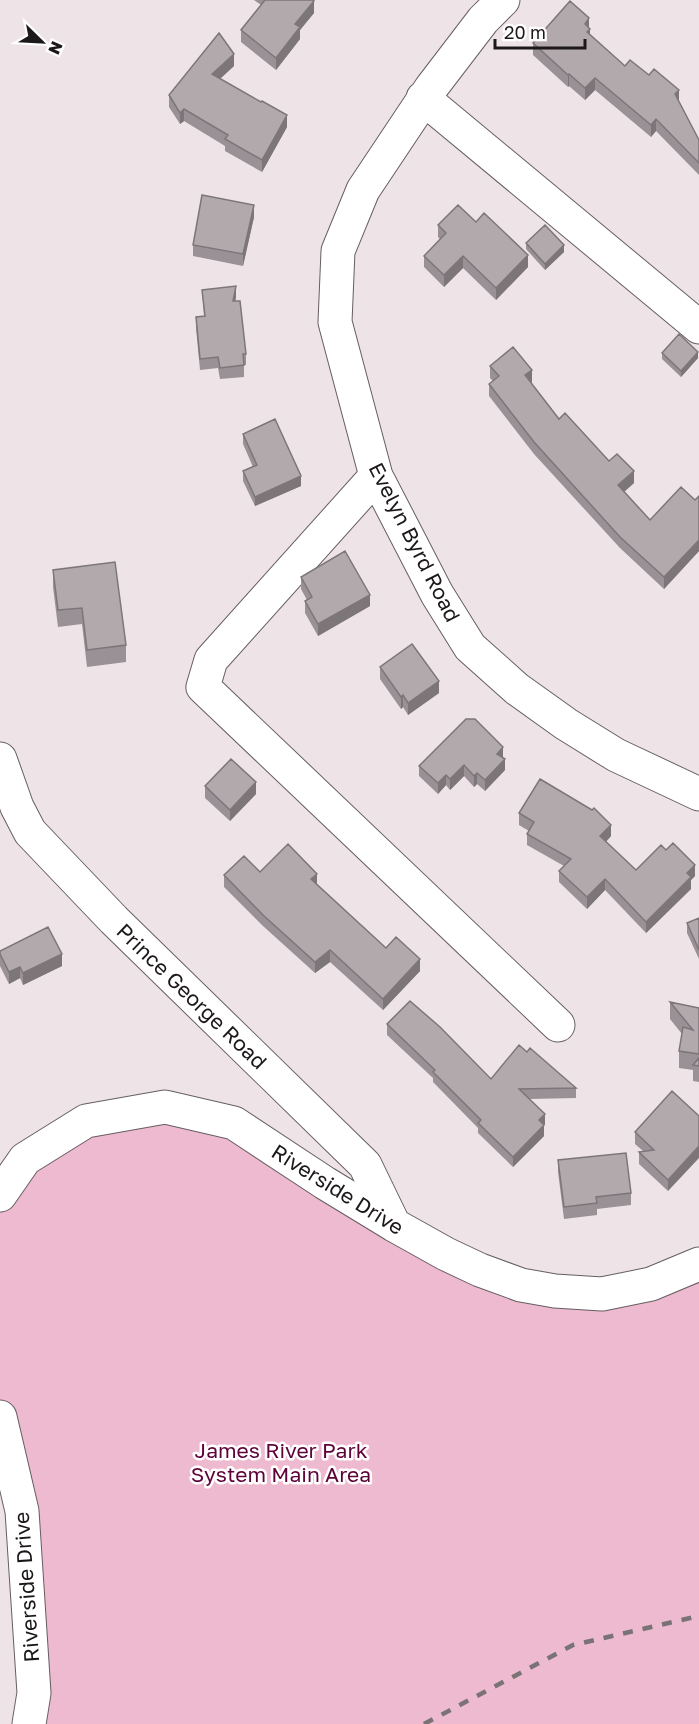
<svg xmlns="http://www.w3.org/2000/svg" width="699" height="1724" font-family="'Golos Text',sans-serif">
  <rect width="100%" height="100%" fill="#eee4e8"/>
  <!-- green -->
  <path fill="#eebacf" d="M 165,1107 L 555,1291 L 699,1264 L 699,1724 L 29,1724 L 0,1417 L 0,1195 L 25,1159 Z"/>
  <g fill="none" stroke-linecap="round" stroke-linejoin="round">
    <!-- minor casing -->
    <g stroke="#665e61" stroke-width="35">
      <path id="minor" d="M 503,0 L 483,20 L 431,88 L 363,190 L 338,251 L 335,322 L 376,476 L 437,594 L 470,647 L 517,689 L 566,724 L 616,755 L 699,794
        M 423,98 L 699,327
        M 376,476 L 211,660 L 203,687 L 558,1025
        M 0,759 L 17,807 L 30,832 L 114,920 L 365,1165 L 394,1225
        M 0,1195 L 25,1159 L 86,1121 L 165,1107 L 234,1123 L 325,1183 L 394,1225 L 446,1254 L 480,1270 L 521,1285 L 555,1291 L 602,1294 L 651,1284 L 699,1264
        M 0,1417 L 22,1511 L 34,1693 L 29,1724"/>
    </g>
    <!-- minor -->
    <use href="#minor" stroke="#fff" stroke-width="33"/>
    <!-- rail -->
    <path stroke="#797375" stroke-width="4.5" stroke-dasharray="10 10" stroke-linecap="butt" d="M 424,1724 L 573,1645 L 699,1616"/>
  </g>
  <!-- wall -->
  <path fill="#999195" d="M 254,0 L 312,0 L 314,13 L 300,30 L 300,39 L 276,70 L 241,42 L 241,30 L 261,5 Z
    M 589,28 L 590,34 L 625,66 L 679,101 L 699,140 L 699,175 L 656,131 L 651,137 L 595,90 L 585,100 L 569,86 L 568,87 L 533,55 L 533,43 Z
    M 234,66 L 220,79 L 287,127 L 262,172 L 225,151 L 225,146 L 184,121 L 180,124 L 169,107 L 169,95 Z
    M 254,217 L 243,266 L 193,256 L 193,245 Z
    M 476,222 L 528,267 L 496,300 L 463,268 L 444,287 L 424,267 L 424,256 L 440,239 L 438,237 L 438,225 Z
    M 526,243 L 564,252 L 545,270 L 526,249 Z
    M 202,290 L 236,297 L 235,301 L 246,354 L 246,365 L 244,365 L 244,377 L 220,379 L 218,368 L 200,370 L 196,328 L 196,317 L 204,316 Z
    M 662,353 L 698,358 L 681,377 L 662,359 Z
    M 490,366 L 532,382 L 531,383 L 559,419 L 609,461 L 634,483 L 624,492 L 650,520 L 695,500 L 699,496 L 699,551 L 664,589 L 620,548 L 534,454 L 489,396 L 489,384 L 493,381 L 490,378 Z
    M 243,434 L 301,486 L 255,506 L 243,481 L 243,471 L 253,467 L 243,444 Z
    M 53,570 L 126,645 L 126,662 L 87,667 L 82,624 L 58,627 L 53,587 Z
    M 301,577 L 370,606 L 318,636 L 305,613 L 305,601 L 307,600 L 301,589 Z
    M 380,667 L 439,693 L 408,715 L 403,707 L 401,709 L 380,679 Z
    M 503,758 L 505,770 L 485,791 L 477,784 L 474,787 L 464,776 L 450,790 L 446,785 L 438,794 L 419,776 L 419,766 Z
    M 205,786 L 256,794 L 230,821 L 205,798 Z
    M 519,813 L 611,836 L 606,842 L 636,870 L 695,876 L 691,880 L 691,889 L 646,933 L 605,890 L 587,909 L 559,882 L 559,871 L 564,866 L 527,845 L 527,834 L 529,831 L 519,825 Z
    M 260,872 L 317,884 L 386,948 L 420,971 L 383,1010 L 330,962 L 315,973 L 263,926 L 224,887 L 224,875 Z
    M 699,918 L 699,959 L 687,933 L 687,923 Z
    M 0,951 L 62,966 L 23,985 L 20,978 L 9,984 L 0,966 Z
    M 670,1002 L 699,1008 L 699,1082 L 693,1081 L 693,1070 L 679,1068 L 679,1051 L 682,1034 L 670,1019 Z
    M 387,1024 L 491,1079 L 527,1052 L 576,1088 L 576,1098 L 530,1099 L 545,1124 L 544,1125 L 544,1136 L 513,1167 L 478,1133 L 478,1128 L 433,1082 L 433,1078 L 387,1035 Z
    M 699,1116 L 668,1191 L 639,1164 L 639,1152 L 643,1151 L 635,1144 L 635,1132 Z
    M 558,1160 L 631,1193 L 631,1205 L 597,1209 L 597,1215 L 564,1219 L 558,1172 Z"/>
  <!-- shaded-wall -->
  <path fill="#7d7679" d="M 314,1 L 314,13 L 300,30 L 300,39 L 276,70 L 276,58 L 295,24 Z
    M 589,18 L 589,30 L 590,29 L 590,41 L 585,24 Z
    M 234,54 L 234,66 L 212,86 L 212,74 Z
    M 569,74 L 569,86 L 568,87 L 568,75 Z
    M 595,78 L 595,90 L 585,100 L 585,88 Z
    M 679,90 L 679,102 L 675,94 Z
    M 184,109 L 184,121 L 180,124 L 180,113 Z
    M 287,115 L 287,127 L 262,172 L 262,160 Z
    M 656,119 L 656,131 L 651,137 L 651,125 Z
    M 254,205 L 254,217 L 243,266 L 243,254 Z
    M 564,245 L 564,252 L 545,270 L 545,264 Z
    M 528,255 L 528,267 L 496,300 L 496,288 Z
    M 463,256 L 463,268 L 444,287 L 444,275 Z
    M 236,286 L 236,297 L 233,313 L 233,301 Z
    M 698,352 L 698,358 L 681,377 L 681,371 Z
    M 532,370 L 532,382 L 525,387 L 525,375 Z
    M 634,471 L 634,483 L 618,497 L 618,485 Z
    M 301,476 L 301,486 L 255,506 L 255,497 Z
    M 699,540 L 699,551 L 664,589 L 664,577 Z
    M 370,595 L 370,606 L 318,636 L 318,624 Z
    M 439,681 L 439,693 L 408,715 L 408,703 Z
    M 403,695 L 403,707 L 401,709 L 401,697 Z
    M 503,747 L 503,758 L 497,754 Z
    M 505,759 L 505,770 L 485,791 L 485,780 Z
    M 464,765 L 464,776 L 450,790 L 450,779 Z
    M 477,773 L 477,784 L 474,787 L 474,776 Z
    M 446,775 L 446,785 L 438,794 L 438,783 Z
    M 256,782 L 256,794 L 230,821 L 230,810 Z
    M 611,825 L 611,836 L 600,848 L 600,836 Z
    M 695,865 L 695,876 L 691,880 L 691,889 L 646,933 L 646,922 L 687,873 Z
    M 317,874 L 317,885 L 311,879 Z
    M 605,879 L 605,890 L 587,909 L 587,897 Z
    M 330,950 L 330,962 L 315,973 L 315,962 Z
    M 62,954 L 62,966 L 23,985 L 23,973 Z
    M 420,959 L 420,971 L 383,1010 L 383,999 Z
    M 20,967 L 20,978 L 9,984 L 9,972 Z
    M 545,1114 L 545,1124 L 541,1128 L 544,1125 L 544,1136 L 513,1167 L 513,1157 L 539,1120 Z
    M 699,1146 L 699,1158 L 668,1191 L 668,1180 Z"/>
  <!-- building -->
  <path fill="#b2a9ad" stroke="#7d7679" stroke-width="1.5" d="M 265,0 L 312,0 L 314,1 L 295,24 L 300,27 L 276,58 L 241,30 Z
    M 570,1 L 589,18 L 585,24 L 590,29 L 587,32 L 625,66 L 630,60 L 649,75 L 654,69 L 679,90 L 675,94 L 699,140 L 699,163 L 656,119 L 651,125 L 595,78 L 585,88 L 569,74 L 568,75 L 533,43 Z
    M 219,33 L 234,54 L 212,74 L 261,102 L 262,101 L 287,115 L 262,160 L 225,139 L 228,135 L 184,109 L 180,113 L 169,95 Z
    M 202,195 L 254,205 L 243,254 L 193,245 Z
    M 458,205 L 476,222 L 484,213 L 528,255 L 496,288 L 463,256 L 444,275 L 424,256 L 446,233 L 438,225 Z
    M 545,225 L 564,245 L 545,264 L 526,243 Z
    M 236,286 L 233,301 L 240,301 L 246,354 L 243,354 L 244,365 L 220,368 L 218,357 L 200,359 L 196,317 L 205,316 L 202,290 Z
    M 679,334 L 698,352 L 681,371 L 662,353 Z
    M 513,347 L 532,370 L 525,375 L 559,419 L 565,413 L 609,461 L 617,454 L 634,471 L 618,485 L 650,520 L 681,487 L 695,500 L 699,496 L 699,540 L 664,577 L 620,537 L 534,442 L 489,384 L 499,376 L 490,366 Z
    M 275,419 L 301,476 L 255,497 L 243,471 L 257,465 L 243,434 Z
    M 345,551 L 370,595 L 318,624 L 305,601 L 312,597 L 301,577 Z
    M 115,562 L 126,645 L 87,650 L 82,608 L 58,610 L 53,570 Z
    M 412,644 L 439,681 L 408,703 L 403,695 L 401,697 L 380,667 Z
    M 466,719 L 475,719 L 503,747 L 497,754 L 505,759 L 485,780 L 477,773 L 474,776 L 464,765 L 450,779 L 446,775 L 438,783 L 419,766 Z
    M 231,759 L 256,782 L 230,810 L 205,786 Z
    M 540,779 L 592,810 L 594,808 L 611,825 L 600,836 L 636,870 L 661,845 L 666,850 L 673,843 L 695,865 L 687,873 L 691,877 L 646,922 L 605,879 L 587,897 L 559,871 L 571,859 L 527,834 L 534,822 L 519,813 Z
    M 288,844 L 317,874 L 311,879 L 386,948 L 396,937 L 420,959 L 383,999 L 330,950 L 315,962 L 263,915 L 224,875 L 244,856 L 260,872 Z
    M 699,918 L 699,950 L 687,923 Z
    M 48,927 L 62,954 L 23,973 L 20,967 L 9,972 L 0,954 L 0,951 Z
    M 410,1001 L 440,1027 L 491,1079 L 519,1045 L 527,1052 L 530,1048 L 576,1088 L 519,1089 L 545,1114 L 539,1120 L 544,1125 L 513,1157 L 478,1123 L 481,1120 L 433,1072 L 435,1070 L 387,1024 Z
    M 670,1002 L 699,1008 L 699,1054 L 679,1051 L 683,1027 L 693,1030 Z
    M 699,1058 L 699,1066 L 693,1065 Z
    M 672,1091 L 699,1116 L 699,1146 L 668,1180 L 639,1152 L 654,1150 L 635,1132 Z
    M 626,1153 L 631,1193 L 596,1197 L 597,1203 L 564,1207 L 558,1160 Z"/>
  <g text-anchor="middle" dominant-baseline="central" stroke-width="5" stroke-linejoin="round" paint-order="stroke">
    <!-- street labels -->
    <g font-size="21" fill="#1c181a" stroke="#fff">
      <text transform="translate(415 542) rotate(63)">Evelyn Byrd Road</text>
      <text transform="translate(192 996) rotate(44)">Prince George Road</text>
      <text transform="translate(338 1189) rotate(32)">Riverside Drive</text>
      <text transform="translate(26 1587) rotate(-94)">Riverside Drive</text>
    </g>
    <!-- park labels -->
    <g font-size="21" fill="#5e0339" stroke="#fff">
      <text x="281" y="1450">James River Park<tspan x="281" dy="24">System Main Area</tspan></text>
    </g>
  </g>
  <!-- north arrow -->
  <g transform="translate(42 42) rotate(114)" stroke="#ffffff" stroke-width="4.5" paint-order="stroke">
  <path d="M0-4.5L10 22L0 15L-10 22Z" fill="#1c181a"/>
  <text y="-9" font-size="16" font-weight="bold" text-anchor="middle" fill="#1c181a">N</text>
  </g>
  <!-- scale -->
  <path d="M495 39v9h90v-9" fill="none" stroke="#1c181a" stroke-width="3"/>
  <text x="504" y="39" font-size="18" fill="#1c181a" stroke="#ffffff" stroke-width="4.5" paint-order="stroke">20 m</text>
</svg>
